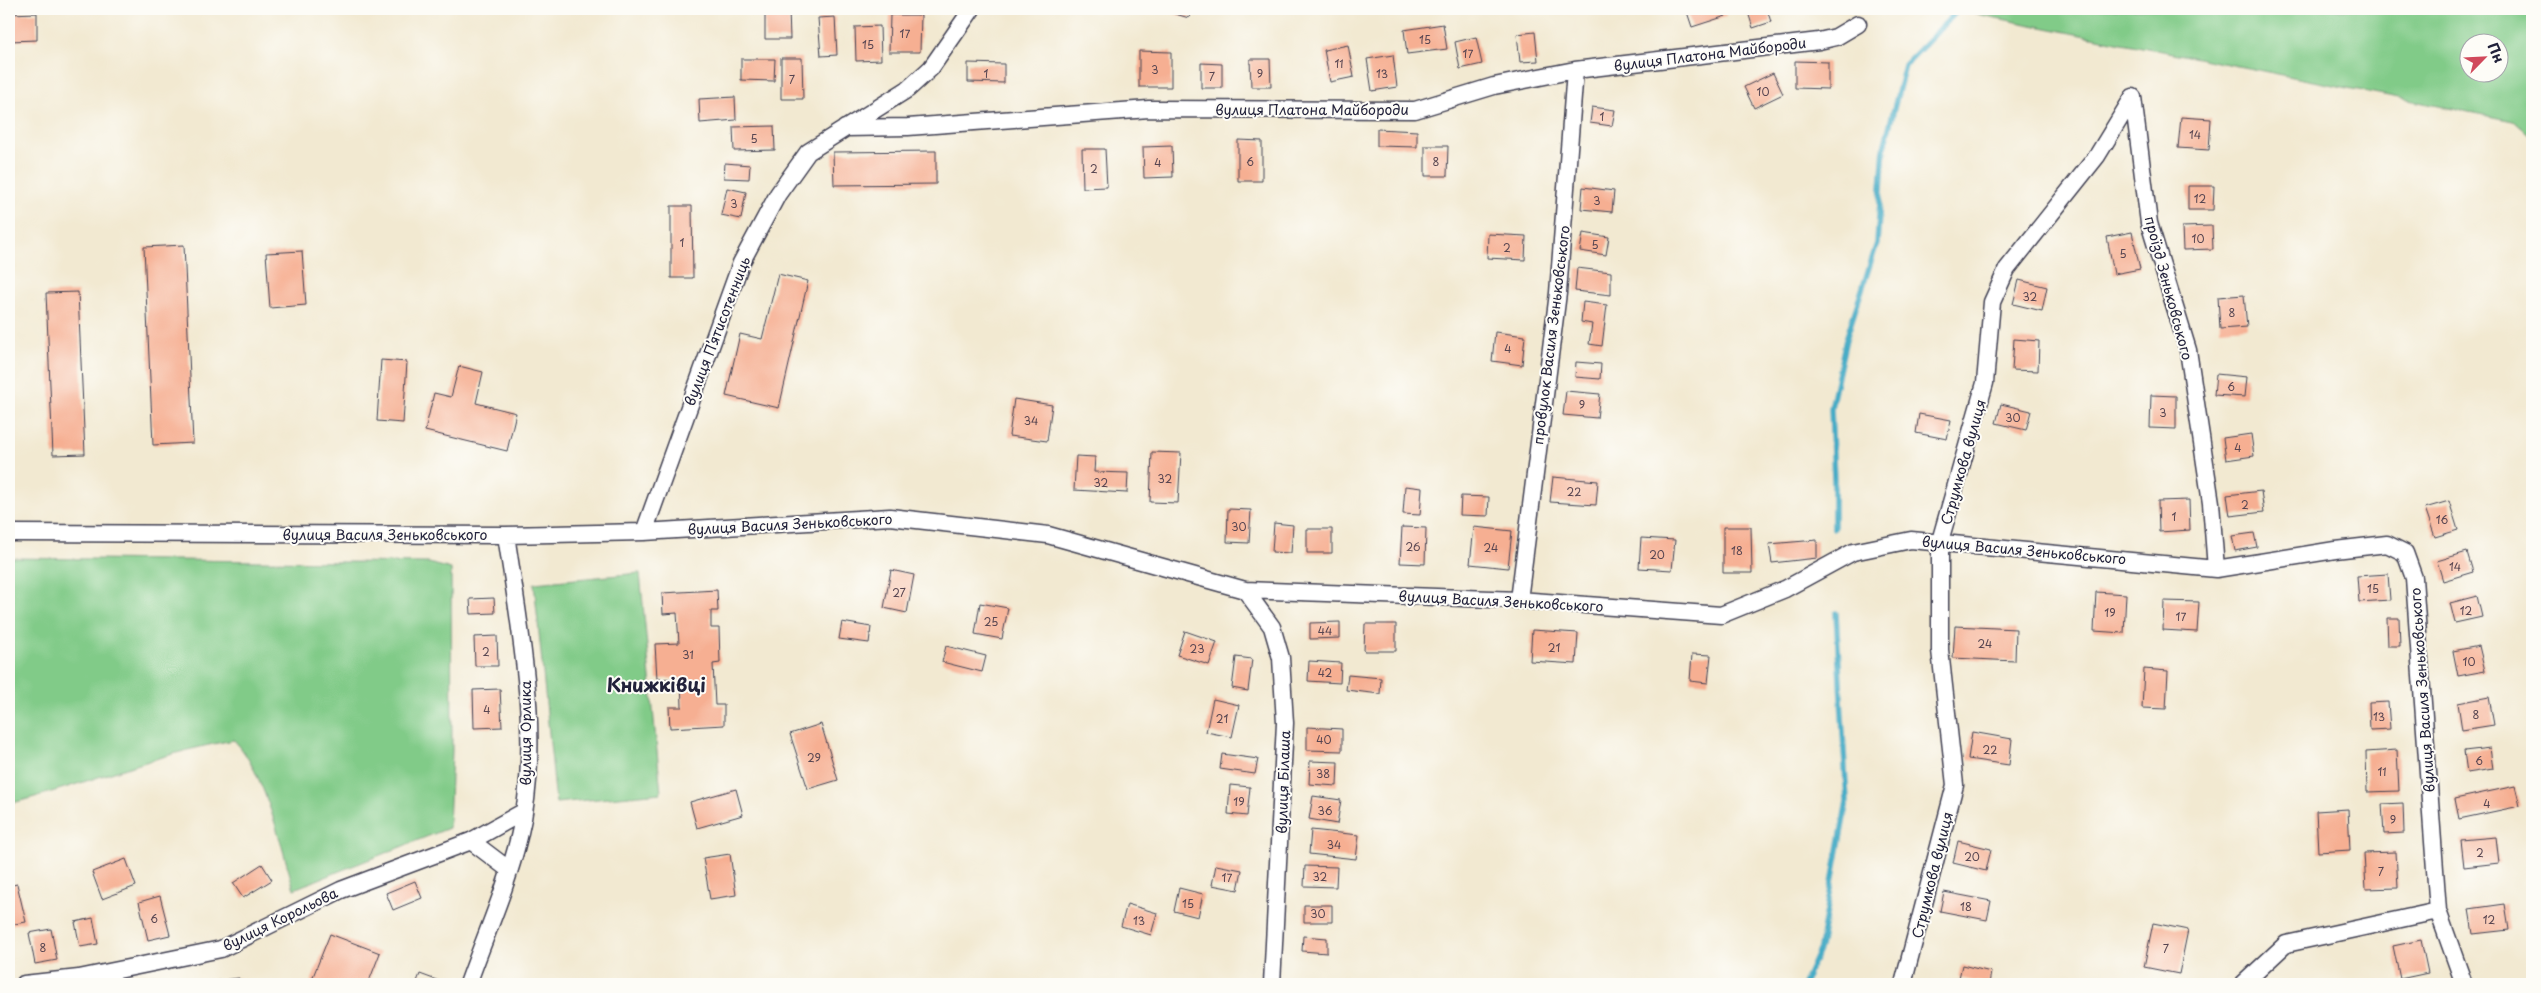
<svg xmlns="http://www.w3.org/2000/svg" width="2541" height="993" font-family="'Playpen Sans',sans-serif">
  <rect width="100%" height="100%" fill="#fdfcf7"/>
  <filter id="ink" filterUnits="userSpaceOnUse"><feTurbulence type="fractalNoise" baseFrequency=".02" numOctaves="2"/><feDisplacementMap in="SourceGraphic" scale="10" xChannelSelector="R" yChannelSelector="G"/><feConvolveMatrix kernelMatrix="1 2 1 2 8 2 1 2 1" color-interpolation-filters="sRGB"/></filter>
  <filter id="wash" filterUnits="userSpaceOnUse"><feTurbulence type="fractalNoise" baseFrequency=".0096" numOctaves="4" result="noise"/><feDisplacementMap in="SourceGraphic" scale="20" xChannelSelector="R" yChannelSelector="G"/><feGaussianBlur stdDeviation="1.12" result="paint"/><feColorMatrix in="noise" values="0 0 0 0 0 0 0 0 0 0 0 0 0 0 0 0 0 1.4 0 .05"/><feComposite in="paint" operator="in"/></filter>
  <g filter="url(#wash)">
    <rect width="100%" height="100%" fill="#f2e9d1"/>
    <!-- green -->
    <path fill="#81cb88" stroke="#527662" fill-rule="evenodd" d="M 1951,9 L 2532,9 L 2532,137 L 2514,121 ZM 2468,42 L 2498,42 L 2498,72 L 2468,72 Z
      M 9,558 L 429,563 L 451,569 L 452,751 L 449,828 L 294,889 C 281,846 265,772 234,740 C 158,753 84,785 9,804 Z
      M 640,573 L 661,793 L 556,803 L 534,583 Z"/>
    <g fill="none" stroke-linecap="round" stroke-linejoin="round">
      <!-- stream -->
      <path stroke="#47acc6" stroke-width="5.5" d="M 1834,528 L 1834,480 L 1831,408 L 1846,339 L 1877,243 L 1884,148 L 1905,65 L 1959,9
        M 1804,984 L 1820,948 L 1847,801 L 1836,613"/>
    </g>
    <g id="blocks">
      <!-- building -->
      <path fill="#f6af92" d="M 1173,9 L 1192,9 L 1189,18 L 1172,13 Z
        M 1686,9 L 1724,9 L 1726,16 L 1692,27 Z
        M 1747,9 L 1767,9 L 1771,22 L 1753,28 Z
        M 789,10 L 790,39 L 765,39 L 765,11 Z
        M 37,13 L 37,40 L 9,41 L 9,14 Z
        M 890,15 L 921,15 L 920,52 L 889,52 Z
        M 835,17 L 837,55 L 821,56 L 818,18 Z
        M 1443,24 L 1447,49 L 1407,54 L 1404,30 Z
        M 880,26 L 881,60 L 856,61 L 855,27 Z
        M 1535,32 L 1538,61 L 1520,62 L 1517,34 Z
        M 1476,37 L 1482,64 L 1460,69 L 1455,42 Z
        M 1348,45 L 1354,77 L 1330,82 L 1324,50 Z
        M 1139,51 L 1171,52 L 1171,87 L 1139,87 Z
        M 1393,55 L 1397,87 L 1372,91 L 1367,59 Z
        M 781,58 L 802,58 L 803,99 L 781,99 Z
        M 741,59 L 775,59 L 774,81 L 741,80 Z
        M 1250,59 L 1270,59 L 1271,87 L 1251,87 Z
        M 1795,61 L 1828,62 L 1828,89 L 1795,88 Z
        M 968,63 L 1004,64 L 1004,83 L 968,82 Z
        M 1201,63 L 1222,64 L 1222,88 L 1201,88 Z
        M 1773,73 L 1783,94 L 1754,108 L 1744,87 Z
        M 735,97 L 736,120 L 700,123 L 699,99 Z
        M 1592,107 L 1615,110 L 1612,126 L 1590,123 Z
        M 2181,117 L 2211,119 L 2209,150 L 2178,148 Z
        M 774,126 L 775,150 L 734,151 L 733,127 Z
        M 1377,129 L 1417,131 L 1417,147 L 1377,146 Z
        M 1238,140 L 1262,141 L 1262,181 L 1238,181 Z
        M 1172,146 L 1173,177 L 1144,178 L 1143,147 Z
        M 1425,146 L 1448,146 L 1447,176 L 1425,176 Z
        M 1082,149 L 1105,149 L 1107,187 L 1083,188 Z
        M 936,151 L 936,184 L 834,185 L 833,152 Z
        M 725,163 L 750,165 L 749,179 L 724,178 Z
        M 2188,186 L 2214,186 L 2213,210 L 2188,210 Z
        M 1583,187 L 1614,191 L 1612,212 L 1581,209 Z
        M 727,188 L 746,192 L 741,219 L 721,215 Z
        M 671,206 L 692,206 L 693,278 L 671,278 Z
        M 2212,226 L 2213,249 L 2183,250 L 2182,227 Z
        M 2132,232 L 2140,269 L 2114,274 L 2107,237 Z
        M 1583,233 L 1609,237 L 1606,255 L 1580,251 Z
        M 1488,234 L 1526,236 L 1525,260 L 1487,258 Z
        M 184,245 L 193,443 L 153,445 L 144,247 Z
        M 302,251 L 306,305 L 270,308 L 266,253 Z
        M 1577,268 L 1611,272 L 1611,295 L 1575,291 Z
        M 778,274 L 808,281 L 779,408 L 726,396 L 740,334 L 762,339 Z
        M 2019,280 L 2047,287 L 2042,311 L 2013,304 Z
        M 78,292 L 85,454 L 53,455 L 46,293 Z
        M 2244,295 L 2247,327 L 2220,329 L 2218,297 Z
        M 1583,302 L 1607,305 L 1602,346 L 1589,344 L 1592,324 L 1581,322 Z
        M 1495,332 L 1525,336 L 1522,365 L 1492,361 Z
        M 2014,339 L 2039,341 L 2038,371 L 2012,370 Z
        M 381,360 L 407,362 L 403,423 L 377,421 Z
        M 1576,362 L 1601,364 L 1600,379 L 1575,377 Z
        M 459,366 L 483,372 L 476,403 L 516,413 L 507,451 L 425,431 L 434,393 L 451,397 Z
        M 2216,374 L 2247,377 L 2245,397 L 2214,395 Z
        M 1566,391 L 1600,394 L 1597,418 L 1563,415 Z
        M 2151,395 L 2176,396 L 2176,429 L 2150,428 Z
        M 1014,399 L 1052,405 L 1047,441 L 1009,436 Z
        M 2001,404 L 2031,411 L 2026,430 L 1996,423 Z
        M 1919,414 L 1951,420 L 1947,439 L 1916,433 Z
        M 2251,434 L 2254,456 L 2226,460 L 2223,438 Z
        M 1152,452 L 1181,453 L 1178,503 L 1150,502 Z
        M 1076,456 L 1095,457 L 1094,472 L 1128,473 L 1127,493 L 1074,490 Z
        M 1553,477 L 1598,481 L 1596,505 L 1550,502 Z
        M 1405,486 L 1422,488 L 1420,515 L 1403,514 Z
        M 2261,491 L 2264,512 L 2230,516 L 2227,495 Z
        M 1461,496 L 1489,497 L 1488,516 L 1460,515 Z
        M 2189,500 L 2190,530 L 2159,532 L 2158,501 Z
        M 2449,501 L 2458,530 L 2435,537 L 2425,508 Z
        M 1228,509 L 1251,510 L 1249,543 L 1227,542 Z
        M 1274,523 L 1293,525 L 1291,553 L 1272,552 Z
        M 1402,527 L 1426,528 L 1425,564 L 1400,563 Z
        M 1474,527 L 1512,531 L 1508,568 L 1470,564 Z
        M 1723,527 L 1751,527 L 1752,573 L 1723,573 Z
        M 1307,529 L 1332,529 L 1332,553 L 1307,553 Z
        M 2254,533 L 2257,547 L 2235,551 L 2232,536 Z
        M 1641,538 L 1675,540 L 1672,570 L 1639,568 Z
        M 1817,540 L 1817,558 L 1772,563 L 1769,544 Z
        M 2467,552 L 2473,572 L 2443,581 L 2437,561 Z
        M 891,570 L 914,575 L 907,613 L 884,608 Z
        M 2388,574 L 2390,600 L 2359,602 L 2357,576 Z
        M 717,590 L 718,611 L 711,611 L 711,628 L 719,628 L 720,663 L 713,664 L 715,705 L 724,705 L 724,725 L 670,728 L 669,707 L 682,707 L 681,678 L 657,679 L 655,644 L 679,643 L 677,613 L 663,614 L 662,593 Z
        M 2096,592 L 2126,594 L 2124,633 L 2094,631 Z
        M 2477,596 L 2482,617 L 2455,623 L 2450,603 Z
        M 494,598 L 495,613 L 471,614 L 470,599 Z
        M 2164,601 L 2199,602 L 2197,632 L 2163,630 Z
        M 980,603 L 1008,608 L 1002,639 L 975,634 Z
        M 2387,618 L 2399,618 L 2400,646 L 2388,646 Z
        M 842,622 L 871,627 L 869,643 L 839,639 Z
        M 1340,622 L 1340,638 L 1310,639 L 1310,623 Z
        M 1365,624 L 1396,624 L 1396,651 L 1364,651 Z
        M 1955,626 L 2016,629 L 2015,661 L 1953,658 Z
        M 1532,630 L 1578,633 L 1576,664 L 1530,661 Z
        M 1185,631 L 1217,642 L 1209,665 L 1177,655 Z
        M 497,636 L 498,666 L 475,666 L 474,637 Z
        M 946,646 L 986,656 L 982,672 L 942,662 Z
        M 2479,646 L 2485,671 L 2458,676 L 2453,651 Z
        M 1692,654 L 1711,655 L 1708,683 L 1690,681 Z
        M 1236,657 L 1252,659 L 1248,691 L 1232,688 Z
        M 1309,661 L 1341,663 L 1340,683 L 1308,681 Z
        M 2144,669 L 2168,671 L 2166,709 L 2142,708 Z
        M 1348,675 L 1381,678 L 1380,694 L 1346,690 Z
        M 500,689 L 502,727 L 474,728 L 473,690 Z
        M 2489,697 L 2494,725 L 2462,730 L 2458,703 Z
        M 1213,699 L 1239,705 L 1232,737 L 1206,732 Z
        M 2388,702 L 2390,729 L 2370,730 L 2369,703 Z
        M 821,724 L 838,780 L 808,789 L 790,734 Z
        M 1307,727 L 1342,729 L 1342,751 L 1307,750 Z
        M 1972,732 L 2012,739 L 2009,765 L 1968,759 Z
        M 2490,748 L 2493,769 L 2467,773 L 2464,751 Z
        M 2397,750 L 2399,791 L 2367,792 L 2366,752 Z
        M 1222,754 L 1258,759 L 1255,774 L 1220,769 Z
        M 1310,761 L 1338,762 L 1337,786 L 1309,784 Z
        M 1230,785 L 1250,787 L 1247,816 L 1228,814 Z
        M 2515,786 L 2520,806 L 2459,819 L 2455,799 Z
        M 736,789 L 743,815 L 697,828 L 690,802 Z
        M 1313,796 L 1341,800 L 1337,824 L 1309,819 Z
        M 2403,803 L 2404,833 L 2384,834 L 2382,804 Z
        M 2348,809 L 2350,850 L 2318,852 L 2316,811 Z
        M 1311,830 L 1359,835 L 1356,859 L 1309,854 Z
        M 2496,837 L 2499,863 L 2464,867 L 2461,840 Z
        M 1958,841 L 1991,849 L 1986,871 L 1953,863 Z
        M 2396,852 L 2398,888 L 2366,889 L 2364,853 Z
        M 730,854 L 736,895 L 710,899 L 703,858 Z
        M 126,859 L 136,886 L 102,899 L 92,872 Z
        M 262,864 L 272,880 L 243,898 L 233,883 Z
        M 1216,865 L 1242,870 L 1238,890 L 1212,885 Z
        M 1305,866 L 1337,867 L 1336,887 L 1304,886 Z
        M 415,881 L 422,898 L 393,910 L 386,893 Z
        M 17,884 L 26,922 L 9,925 L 9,886 Z
        M 1179,888 L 1203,894 L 1198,917 L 1174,911 Z
        M 1944,892 L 1991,901 L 1987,920 L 1940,911 Z
        M 160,896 L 170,935 L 148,940 L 139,902 Z
        M 1127,904 L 1157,913 L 1151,935 L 1121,926 Z
        M 2505,904 L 2509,930 L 2473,934 L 2469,909 Z
        M 1304,905 L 1332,905 L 1332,922 L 1304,922 Z
        M 93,918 L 98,944 L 80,947 L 75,922 Z
        M 2153,923 L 2188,930 L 2179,974 L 2144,967 Z
        M 51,929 L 57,960 L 35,964 L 29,933 Z
        M 330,934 L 380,953 L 368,984 L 310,984 Z
        M 1303,936 L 1327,938 L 1327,953 L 1302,951 Z
        M 2421,940 L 2428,973 L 2400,979 L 2393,946 Z
        M 1962,965 L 1991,972 L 1989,984 L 1959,978 Z
        M 420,974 L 439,981 L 437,984 L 416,984 Z
        M 239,978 L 239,984 L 213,984 L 213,981 Z
        M 1296,980 L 1319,983 L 1319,984 L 1295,984 Z"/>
    </g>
  </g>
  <g filter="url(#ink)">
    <use href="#blocks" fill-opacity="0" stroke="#414052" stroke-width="1"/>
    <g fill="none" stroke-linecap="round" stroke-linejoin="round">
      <!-- minor casing -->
      <g stroke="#414052" stroke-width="19">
        <path id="minor" d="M 2133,97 L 2149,223 L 2188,350 L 2211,503 L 2216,569
          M 845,128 L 908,127 L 1149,109 L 1415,110 L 1494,86 L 1575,70 L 1819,41 L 1836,37 L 1858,24
          M 644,532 L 741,263 L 778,194 L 808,152 L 908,89 L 931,68 L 972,9
          M 9,533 L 506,535 L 644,532 L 890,517 L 1048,535 L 1245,590 L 1519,600 L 1721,615 L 1785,589 L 1853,552 L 1911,540 L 2216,569 L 2335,550 L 2387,544 L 2405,553 L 2414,578 L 2438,911 L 2286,944 L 2243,984
          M 1245,590 L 1272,627 L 1281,658 L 1285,723 L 1272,984
          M 1519,600 L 1558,293 L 1575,70
          M 471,841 L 508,869
          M 2438,911 L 2464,984
          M 24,984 L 79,978 L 221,949 L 341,890 L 471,841 L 523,812
          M 468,984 C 485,936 507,887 519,837 C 543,742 520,630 506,535
          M 1903,984 L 1955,785 L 1940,650 L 1940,541 L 1985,383 L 1992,302 L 2007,269 L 2097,156 L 2133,97"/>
      </g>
      <!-- minor -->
      <use href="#minor" stroke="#fff" stroke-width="16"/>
    </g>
  </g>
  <g text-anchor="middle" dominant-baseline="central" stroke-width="4" stroke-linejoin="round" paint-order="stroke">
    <!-- number labels -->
    <g font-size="11" fill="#574551">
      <text x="905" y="33">17</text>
      <text x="1425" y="39">15</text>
      <text x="868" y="44">15</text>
      <text x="1468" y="53">17</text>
      <text x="1339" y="63">11</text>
      <text x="1155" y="69">3</text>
      <text x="986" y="73">1</text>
      <text x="1260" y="73">9</text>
      <text x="1382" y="73">13</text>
      <text x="1212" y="76">7</text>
      <text x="792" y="79">7</text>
      <text x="1763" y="91">10</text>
      <text x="1602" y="116">1</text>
      <text x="2195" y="134">14</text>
      <text x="754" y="138">5</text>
      <text x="1250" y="161">6</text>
      <text x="1436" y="161">8</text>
      <text x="1158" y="162">4</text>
      <text x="1094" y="168">2</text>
      <text x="2200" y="198">12</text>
      <text x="1597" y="200">3</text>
      <text x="734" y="203">3</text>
      <text x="2198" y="238">10</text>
      <text x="682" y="242">1</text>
      <text x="1595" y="244">5</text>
      <text x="1507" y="247">2</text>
      <text x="2123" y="253">5</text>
      <text x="2030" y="296">32</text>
      <text x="2232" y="312">8</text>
      <text x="1508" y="348">4</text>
      <text x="2231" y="386">6</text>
      <text x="1582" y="404">9</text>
      <text x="2163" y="412">3</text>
      <text x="2013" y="417">30</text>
      <text x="1031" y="420">34</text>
      <text x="2238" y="447">4</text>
      <text x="1165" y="478">32</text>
      <text x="1101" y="482">32</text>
      <text x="1574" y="491">22</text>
      <text x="2245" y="504">2</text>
      <text x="2174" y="516">1</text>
      <text x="2442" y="519">16</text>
      <text x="1239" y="526">30</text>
      <text x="1413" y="546">26</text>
      <text x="1491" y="547">24</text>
      <text x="1737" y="550">18</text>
      <text x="1657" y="554">20</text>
      <text x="2455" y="566">14</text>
      <text x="2373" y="588">15</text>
      <text x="899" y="592">27</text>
      <text x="2466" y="610">12</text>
      <text x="2110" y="612">19</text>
      <text x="2181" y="616">17</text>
      <text x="991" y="621">25</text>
      <text x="1325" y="630">44</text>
      <text x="1985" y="643">24</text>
      <text x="1554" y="647">21</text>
      <text x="1197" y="648">23</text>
      <text x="486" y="651">2</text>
      <text x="688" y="654">31</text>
      <text x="2469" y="661">10</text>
      <text x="1325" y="672">42</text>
      <text x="487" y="709">4</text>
      <text x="2476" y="714">8</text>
      <text x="2379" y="716">13</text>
      <text x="1222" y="718">21</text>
      <text x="1324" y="739">40</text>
      <text x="1990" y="749">22</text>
      <text x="814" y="757">29</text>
      <text x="2479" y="760">6</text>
      <text x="2382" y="771">11</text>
      <text x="1323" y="773">38</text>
      <text x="1239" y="801">19</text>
      <text x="2487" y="803">4</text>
      <text x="1325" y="810">36</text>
      <text x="2393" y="819">9</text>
      <text x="1334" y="844">34</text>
      <text x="2480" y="852">2</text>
      <text x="1972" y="856">20</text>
      <text x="2381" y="871">7</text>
      <text x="1320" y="876">32</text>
      <text x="1227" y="877">17</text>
      <text x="1188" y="903">15</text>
      <text x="1966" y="906">18</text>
      <text x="1318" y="913">30</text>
      <text x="154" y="918">6</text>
      <text x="2489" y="919">12</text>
      <text x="1139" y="920">13</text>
      <text x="43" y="947">8</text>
      <text x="2166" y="948">7</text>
    </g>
    <!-- street labels -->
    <g font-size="14" fill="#22223b" stroke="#fdfcf7">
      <text transform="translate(1710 54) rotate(-7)">вулиця Платона Майбороди</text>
      <text x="1312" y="109">вулиця Платона Майбороди</text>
      <text transform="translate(2169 288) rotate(75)">проїзд Зеньковського</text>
      <text transform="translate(717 331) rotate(-69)">вулиця Пʼятисотенниць</text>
      <text transform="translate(1551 335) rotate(-83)">провулок Василя Зеньковського</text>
      <text transform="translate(1963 462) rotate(-74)">Струмкова вулиця</text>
      <text transform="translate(790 524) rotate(-3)">вулиця Василя Зеньковського</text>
      <text x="385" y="534">вулиця Василя Зеньковського</text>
      <text transform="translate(2024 550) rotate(5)">вулиця Василя Зеньковського</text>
      <text transform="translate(1501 601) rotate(3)">вулиця Василя Зеньковського</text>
      <text transform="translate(2422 690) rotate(-94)">вулиця Василя Зеньковського</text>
      <text transform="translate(525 733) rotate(-90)">вулиця Орлика</text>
      <text transform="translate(1283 782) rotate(-88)">вулиця Білаша</text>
      <text transform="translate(1932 875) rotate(-76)">Струмкова вулиця</text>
      <text transform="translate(280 919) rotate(-26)">вулиця Корольова</text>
    </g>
    <!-- district labels -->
    <g font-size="19" font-weight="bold" fill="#22223b" stroke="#fdfcf7">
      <text x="656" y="684">Книжківці</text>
    </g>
  </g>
  <!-- margin -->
  <rect width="2541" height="993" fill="none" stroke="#fdfcf7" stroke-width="30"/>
  <!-- north arrow -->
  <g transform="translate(2484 58) rotate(66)"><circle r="24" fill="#fdfcf7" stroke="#a5a5ac"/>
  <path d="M0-4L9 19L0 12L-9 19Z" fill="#d1495b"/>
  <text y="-8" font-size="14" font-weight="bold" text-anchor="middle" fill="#22223b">Пн</text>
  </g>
</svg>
